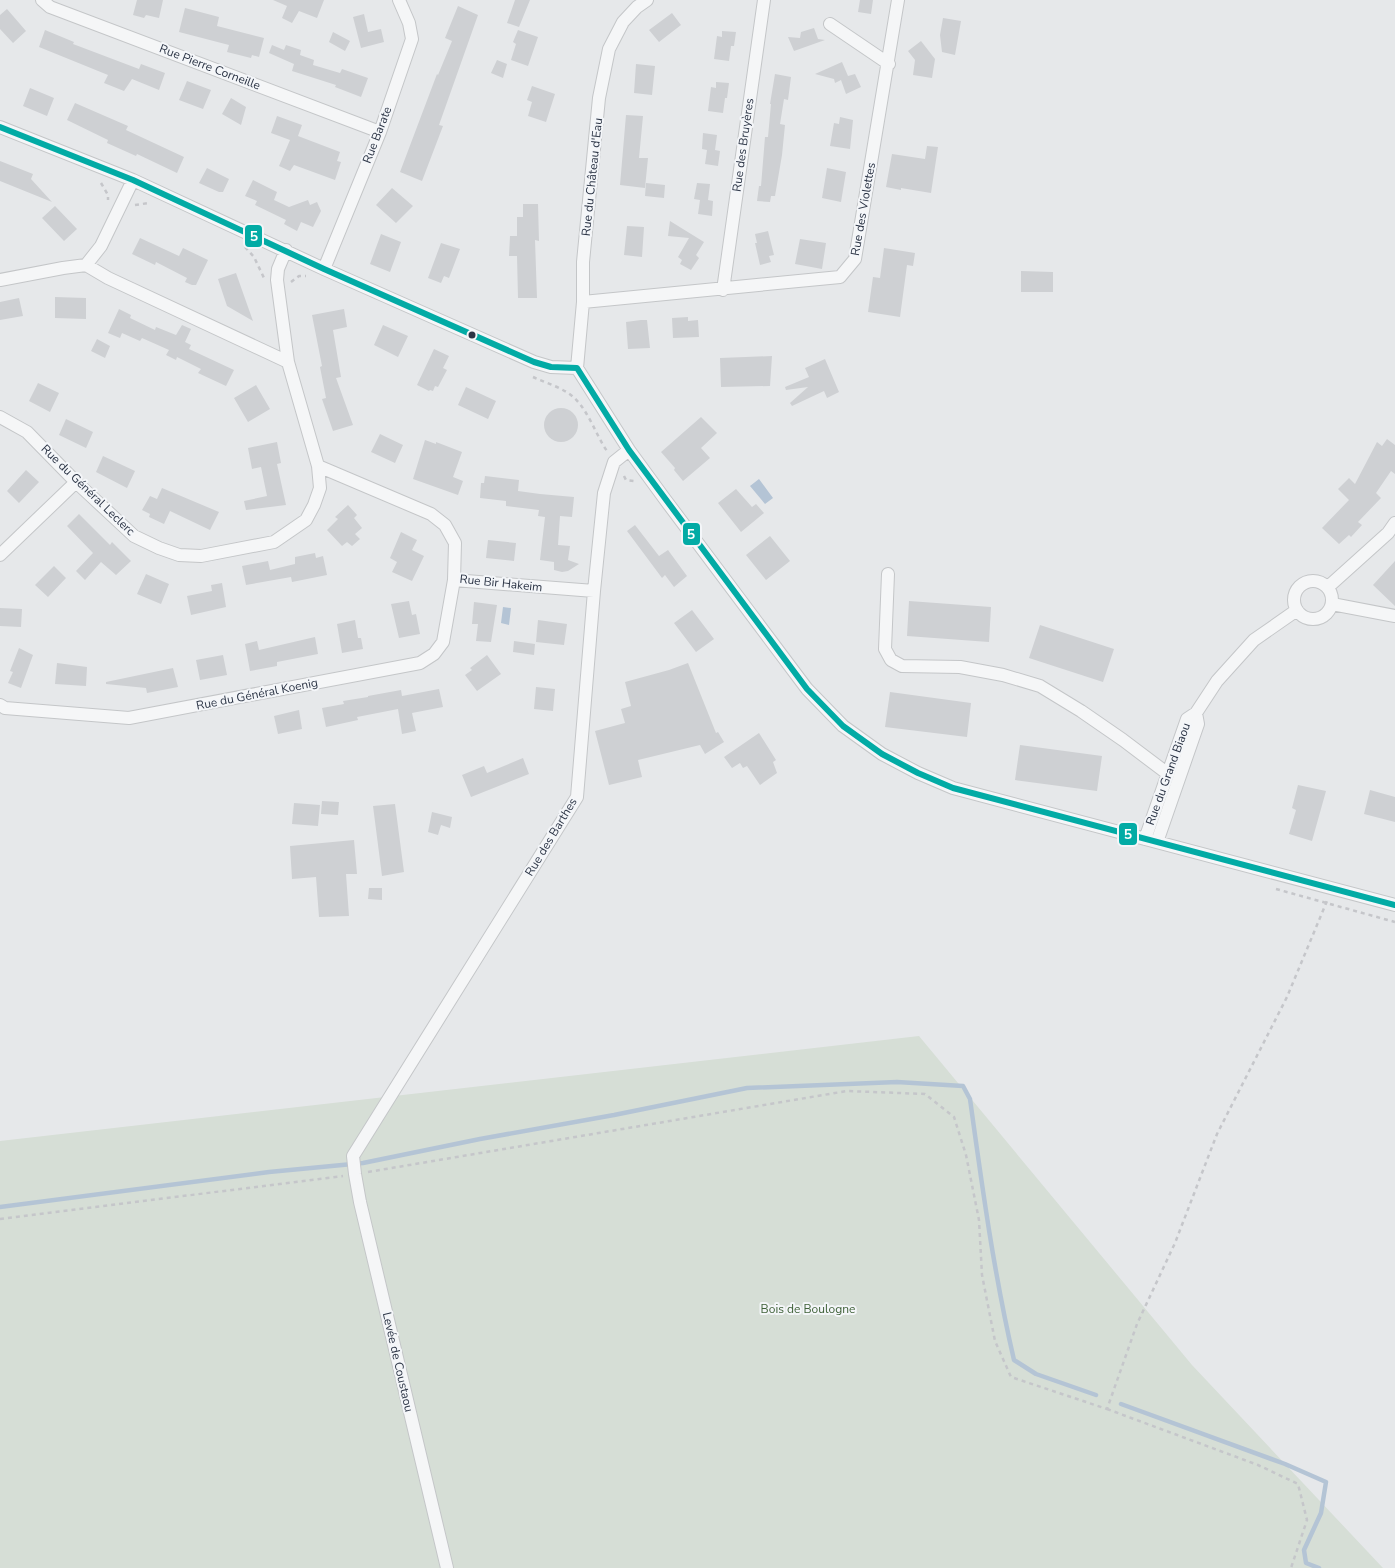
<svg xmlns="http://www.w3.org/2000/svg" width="1395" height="1568" font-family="'Nunito Sans',sans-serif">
  <rect width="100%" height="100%" fill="#e6e8ea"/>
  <!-- green -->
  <path fill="#d6ded6" d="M 919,1036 L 1192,1365 L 1383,1568 L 0,1568 L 0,1141 Z"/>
  <!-- water -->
  <path fill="#b4c4d5" d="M 759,479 L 773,498 L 765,504 L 750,486 Z
    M 503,607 L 511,608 L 509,625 L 501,623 Z"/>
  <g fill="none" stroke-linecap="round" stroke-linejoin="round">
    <!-- stream -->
    <path stroke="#b4c4d5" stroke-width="4.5" d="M 0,1207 L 269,1172 L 363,1163 L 480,1139 L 614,1115 L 747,1088 L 897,1082 L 963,1086 L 970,1099 C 982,1186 994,1274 1014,1360 L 1036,1374 L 1096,1395
      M 1121,1404 L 1285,1464 L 1326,1482 L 1321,1513 L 1304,1550 L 1306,1563 L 1319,1568"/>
  </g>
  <!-- building -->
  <path fill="#ced0d3" d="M 137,0 L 163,0 L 159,18 L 146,15 L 144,18 L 133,15 Z
    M 273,0 L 324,0 L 317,18 L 299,11 L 292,23 L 282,18 L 287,6 Z
    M 515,0 L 530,0 L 519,27 L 507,23 Z
    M 860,0 L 873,0 L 871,14 L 858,12 Z
    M 458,6 L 478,15 L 439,125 L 443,126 L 422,181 L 400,172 L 437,74 L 438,75 L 452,41 L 445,38 Z
    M 185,8 L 219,17 L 217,26 L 264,38 L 259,57 L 252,55 L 251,58 L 227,52 L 229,45 L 179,32 Z
    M 7,9 L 26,31 L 13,43 L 0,29 L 0,15 Z
    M 672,13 L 681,25 L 659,42 L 649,30 Z
    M 364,14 L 368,32 L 381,29 L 384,42 L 361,48 L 353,17 Z
    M 943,18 L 961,21 L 955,55 L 942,52 L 940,35 Z
    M 814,28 L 818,39 L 825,40 L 794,51 L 788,37 L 800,38 L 801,32 Z
    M 45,30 L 74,42 L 73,44 L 139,69 L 141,64 L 165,73 L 159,90 L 132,79 L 124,91 L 104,83 L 108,75 L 39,47 Z
    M 518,30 L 538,37 L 528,66 L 511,60 L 516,44 L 513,42 Z
    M 722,31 L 736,32 L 734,46 L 731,46 L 729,61 L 714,59 L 717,36 L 722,37 Z
    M 333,32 L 350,41 L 345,51 L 329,42 Z
    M 921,41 L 935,59 L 932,78 L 913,75 L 915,60 L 908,51 Z
    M 272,45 L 284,50 L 286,45 L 301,50 L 300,55 L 314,60 L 313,65 L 340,73 L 342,69 L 368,78 L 361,97 L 335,87 L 336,85 L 292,71 L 294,64 L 269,53 Z
    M 497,60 L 507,64 L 503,78 L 491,73 Z
    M 842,62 L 848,76 L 855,74 L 861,87 L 846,94 L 841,80 L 835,83 L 834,79 L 815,74 Z
    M 636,64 L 655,66 L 652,95 L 634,93 Z
    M 775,74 L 791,77 L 788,100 L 784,99 L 780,124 L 785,125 L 782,155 L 775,196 L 771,196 L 770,202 L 757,201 L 759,186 L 761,186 L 765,137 L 768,137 L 771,104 L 770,104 Z
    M 187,81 L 211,90 L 203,109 L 179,100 Z
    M 716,82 L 729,83 L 727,98 L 725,98 L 723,113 L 708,111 L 711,87 L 716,88 Z
    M 532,86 L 555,94 L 546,122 L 528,116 L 532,102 L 527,100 Z
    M 30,88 L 54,98 L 47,116 L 23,106 Z
    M 231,98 L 246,107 L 241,125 L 222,114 Z
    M 75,103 L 128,126 L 126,130 L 184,157 L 177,173 L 137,154 L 136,156 L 107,143 L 108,140 L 67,120 Z
    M 626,115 L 643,116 L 639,158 L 648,158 L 645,188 L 620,185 Z
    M 277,116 L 302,125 L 298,136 L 340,152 L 337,161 L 341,162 L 335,180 L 294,165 L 290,171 L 279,166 L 290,140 L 271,133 Z
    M 840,117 L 853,120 L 850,149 L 830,146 L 834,123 L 839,124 Z
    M 703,133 L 717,135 L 715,150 L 720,151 L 718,166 L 705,164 L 707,150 L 702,149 Z
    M 927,146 L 938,147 L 931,193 L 901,188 L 901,190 L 886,187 L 892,154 L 925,159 Z
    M 0,161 L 33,174 L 31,179 L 52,202 L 0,181 Z
    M 207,168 L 229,179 L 223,192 L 219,192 L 199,183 Z
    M 827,168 L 846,172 L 841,202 L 822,198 Z
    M 253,180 L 277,192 L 274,200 L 289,207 L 308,200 L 310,205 L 317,202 L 321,211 L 313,227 L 301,222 L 297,231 L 284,224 L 286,220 L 255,205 L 257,201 L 245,196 Z
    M 646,183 L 665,185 L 664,198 L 645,196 Z
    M 697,183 L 710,184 L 708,200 L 713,201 L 712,216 L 698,214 L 700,200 L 694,199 Z
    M 392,188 L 413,206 L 396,223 L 376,205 Z
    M 523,204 L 538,204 L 539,241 L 535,240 L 537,298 L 518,298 L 517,256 L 509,256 L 510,236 L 517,236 L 517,217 L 523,217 Z
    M 55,206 L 77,229 L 64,241 L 42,218 Z
    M 670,221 L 704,242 L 696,255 L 699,258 L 691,270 L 680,264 L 682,260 L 678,257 L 689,238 L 668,236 Z
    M 627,226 L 644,227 L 642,257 L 624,255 Z
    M 768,231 L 774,255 L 769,256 L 771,262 L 760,265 L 755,243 L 757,243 L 755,234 Z
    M 381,234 L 401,242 L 390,272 L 370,264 Z
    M 140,238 L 179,256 L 183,248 L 208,260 L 196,285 L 192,285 L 185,282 L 187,278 L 156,262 L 155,265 L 132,254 Z
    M 800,239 L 826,243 L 822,269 L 795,264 Z
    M 441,243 L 460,249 L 449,278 L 444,276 L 441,283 L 428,278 Z
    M 884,248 L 915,253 L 913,266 L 907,265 L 900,317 L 868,312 L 873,277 L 880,278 Z
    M 1021,271 L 1053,272 L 1053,292 L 1021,292 Z
    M 236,273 L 248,307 L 253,321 L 227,306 L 218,279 Z
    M 55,297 L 86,298 L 86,319 L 55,318 Z
    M 19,298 L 23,316 L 0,320 L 0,302 Z
    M 119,309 L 131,315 L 130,318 L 155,330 L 156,327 L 176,335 L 182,325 L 191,329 L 185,342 L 191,345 L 189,349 L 234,370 L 226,386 L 198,373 L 201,369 L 177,357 L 176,360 L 166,355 L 169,350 L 142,338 L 140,341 L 122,333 L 120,338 L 108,333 Z
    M 344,309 L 347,327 L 333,330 L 341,377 L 336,378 L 353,425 L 333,431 L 322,399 L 326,398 L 320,367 L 322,366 L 312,315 Z
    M 688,317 L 688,321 L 698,320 L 699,337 L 673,338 L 672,318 Z
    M 641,320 L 647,320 L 650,348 L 628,349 L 626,322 Z
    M 383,325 L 408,336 L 398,357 L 374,345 Z
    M 97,339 L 110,346 L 105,358 L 91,351 Z
    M 434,349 L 449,356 L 443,368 L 447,370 L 438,387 L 435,386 L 433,391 L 430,390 L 429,391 L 417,385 Z
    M 772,356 L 770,386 L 721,387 L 720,358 Z
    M 825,359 L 839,392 L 827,398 L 824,391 L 792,406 L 790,403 L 808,387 L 786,390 L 785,387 L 809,377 L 805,368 Z
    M 38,383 L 59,393 L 50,412 L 29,401 Z
    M 256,385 L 270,409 L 248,422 L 234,398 Z
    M 466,387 L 496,401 L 488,419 L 458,405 Z
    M544 425a17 17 0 1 1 34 0a17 17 0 1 1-34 0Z
    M 701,417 L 717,433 L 701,448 L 710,458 L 683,481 L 674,470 L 675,468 L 661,452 Z
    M 66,419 L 93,432 L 86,448 L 59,435 Z
    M 380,434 L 403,445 L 395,463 L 371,452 Z
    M 1387,439 L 1395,445 L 1395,474 L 1391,471 L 1376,493 L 1381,498 L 1358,522 L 1362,525 L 1351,537 L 1349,535 L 1339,544 L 1322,528 L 1349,500 L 1338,489 L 1349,478 L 1355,484 L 1377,442 L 1382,446 Z
    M 425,440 L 436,444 L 436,442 L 462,452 L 453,477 L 463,481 L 458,495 L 413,479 Z
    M 277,442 L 281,463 L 277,464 L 286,505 L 246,510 L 244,501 L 267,496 L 261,467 L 252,469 L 248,448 Z
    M 103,456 L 135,471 L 127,488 L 96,472 Z
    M 26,470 L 39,482 L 19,503 L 7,491 Z
    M 485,476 L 519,480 L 518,491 L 540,494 L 574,497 L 572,517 L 560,516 L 558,545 L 570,546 L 568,560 L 579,564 L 568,571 L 562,572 L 554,570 L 554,562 L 540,560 L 545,517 L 538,516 L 539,510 L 506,506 L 506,501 L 480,498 L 481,483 L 484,483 Z
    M 162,488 L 219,512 L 210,530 L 170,511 L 164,524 L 149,517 L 150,514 L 142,510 L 150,496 L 157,499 Z
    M 736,489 L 752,507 L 756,504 L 764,513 L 741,532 L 718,503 Z
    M 348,505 L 357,515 L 354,518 L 362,528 L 355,534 L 360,539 L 352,546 L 347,542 L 342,546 L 327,530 L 338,519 L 335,517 Z
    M 79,514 L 110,545 L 112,542 L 131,561 L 116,575 L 101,562 L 85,580 L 76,571 L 93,553 L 67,526 Z
    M 635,525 L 659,556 L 668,550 L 687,576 L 674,587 L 665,575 L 662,578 L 627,531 Z
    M 401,532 L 417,540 L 412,550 L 424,556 L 412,581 L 392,572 L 397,562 L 390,558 Z
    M 770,536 L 790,561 L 766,580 L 746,555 Z
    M 488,540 L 516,543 L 514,561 L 486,558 Z
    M 315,553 L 316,558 L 323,556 L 327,575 L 292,582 L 291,577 L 246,585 L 242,566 L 268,561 L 270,570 L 295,564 L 295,557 Z
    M 1395,561 L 1395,606 L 1373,585 Z
    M 54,566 L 66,578 L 48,597 L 35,585 Z
    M 146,574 L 169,584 L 161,604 L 137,594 Z
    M 222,583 L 226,607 L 191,615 L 187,596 L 212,591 L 211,585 Z
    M 409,601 L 412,615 L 416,614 L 420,634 L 399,638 L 391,604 Z
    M 909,601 L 991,607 L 989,642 L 907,636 Z
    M 474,602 L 497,605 L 491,642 L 476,641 L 478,624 L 472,624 Z
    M 0,608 L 22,609 L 21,627 L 0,626 Z
    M 692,610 L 714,639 L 696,652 L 674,623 Z
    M 355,620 L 358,638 L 361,638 L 363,649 L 342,653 L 337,624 Z
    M 538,620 L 567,624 L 564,645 L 536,642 Z
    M 1040,625 L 1114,649 L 1103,682 L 1029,658 Z
    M 315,637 L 318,654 L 277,662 L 277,666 L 250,671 L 245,644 L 257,641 L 259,650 Z
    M 514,641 L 535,644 L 534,655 L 513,652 Z
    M 19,648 L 33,655 L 21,688 L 8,683 L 13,672 L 10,671 Z
    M 223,655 L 227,675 L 200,680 L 196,660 Z
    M 487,655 L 501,674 L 477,691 L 465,675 L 472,670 L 470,668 Z
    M 57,663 L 87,667 L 86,686 L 55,684 Z
    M 688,663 L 716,733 L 718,732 L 724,742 L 705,754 L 700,745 L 638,760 L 642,777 L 609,785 L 595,731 L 625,723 L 621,709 L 631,706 L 625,682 L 669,670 Z
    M 173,668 L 178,687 L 147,693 L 146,688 L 106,684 L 106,682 Z
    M 536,687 L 555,689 L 553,711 L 534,709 Z
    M 439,689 L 443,707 L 412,713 L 416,731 L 402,734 L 398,709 L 357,717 L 358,720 L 326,727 L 322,708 L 344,704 L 343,701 L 368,697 L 368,696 L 401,690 L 402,696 Z
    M 890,692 L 971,703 L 967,737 L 885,727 Z
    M 299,710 L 302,729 L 278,734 L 274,716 Z
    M 759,733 L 776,760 L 773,762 L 777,773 L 760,785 L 747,766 L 743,768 L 740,763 L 732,768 L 724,757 Z
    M 1020,745 L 1102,756 L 1097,791 L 1015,780 Z
    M 523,758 L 529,774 L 471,797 L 462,775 L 484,766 L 487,773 Z
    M 1298,785 L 1326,791 L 1312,841 L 1289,834 L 1296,810 L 1292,808 Z
    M 1370,790 L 1395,797 L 1395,822 L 1364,814 Z
    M 322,801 L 339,802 L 338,815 L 321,814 Z
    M 294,803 L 320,805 L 318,826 L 292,824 Z
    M 395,804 L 404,872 L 382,876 L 373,806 Z
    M 432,812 L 452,817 L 450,828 L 441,825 L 438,835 L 428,832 Z
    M 354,840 L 357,874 L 346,874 L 349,916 L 319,917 L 316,877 L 292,879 L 290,846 Z
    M 369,888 L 382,888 L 382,900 L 368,899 Z"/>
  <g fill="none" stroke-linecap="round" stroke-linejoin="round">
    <!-- street casing -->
    <g stroke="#c4c6c8" stroke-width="14">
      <path id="street" d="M 42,0 L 50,7 L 380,132
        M 830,24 L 889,64
        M 0,127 L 133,180 L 324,269 L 534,362 L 551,367 L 577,368 L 629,450 L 664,498 L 807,689 L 843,726 L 882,754 L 918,773 L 953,788 L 1395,905
        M 133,180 L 101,246 L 86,265 L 108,278 L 288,362
        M 324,269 L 380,132 L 412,39 L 409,23 L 399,0
        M 0,280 L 63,268 L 86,265
        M 723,290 L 764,0
        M 583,302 L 840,277 L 855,259 L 898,0
        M 577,368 L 583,302 L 583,262 L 599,98 L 609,49 L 623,22 L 637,7 L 647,0
        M 0,417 L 27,432 L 76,482 L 134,536 L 159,548 L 179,555 L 201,556 L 274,542 L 306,520 L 314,505 L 320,488 L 318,466 L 288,362 L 277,280 L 278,269 L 286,250
        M 0,555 L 76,482
        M 888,574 L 885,649 L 891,660 L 902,666 L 960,667 L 1003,675 L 1040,686 L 1081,711 L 1123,740 L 1168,774
        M 454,580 L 594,591
        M1294 600a19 19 0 1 1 38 0a19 19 0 1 1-38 0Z
        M 1328,587 L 1388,533 L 1395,523
        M 1332,604 L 1395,616
        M 0,705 L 5,708 L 129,718 L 420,663 L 434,654 L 443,642 L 454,580 L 455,543 L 445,525 L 431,514 L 318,466
        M 1145,839 L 1187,719 L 1196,713 L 1217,681 L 1254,640 L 1297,610
        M 1157,842 L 1198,724 L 1196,713
        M 447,1568 L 360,1202 L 355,1174 L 353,1156 L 577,797 L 594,591 L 604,493 L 614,462 L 629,450"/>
    </g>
    <!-- path -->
    <path stroke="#c5c6ca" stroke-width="2.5" stroke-dasharray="4 4" stroke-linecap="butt" d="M 101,183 L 108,195 L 108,200
      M 135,205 L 149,203
      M 245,247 L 254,257 L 264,278
      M 291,282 L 299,276 L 306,276
      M 533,377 C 544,382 557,386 568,393 C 587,405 595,434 607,451
      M 624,476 L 626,480 L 634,481
      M 1276,889 L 1395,922
      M 368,1172 L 847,1091 L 925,1094 L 954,1117 L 966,1155 L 979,1220 L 982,1275 L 995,1341 L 1011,1377 L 1107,1409 L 1137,1324 L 1175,1243 L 1217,1134 L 1287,997 L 1327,901
      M 0,1219 L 343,1176
      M 1107,1409 L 1258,1465 L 1298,1484 L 1307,1520 L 1291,1568"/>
    <!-- street -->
    <use href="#street" stroke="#f5f6f7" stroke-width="12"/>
    <!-- bus-1 casing -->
    <g stroke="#f4f6f9" stroke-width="10">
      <path id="bus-1" d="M 0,127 L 133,180 L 324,269 L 534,362 L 551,367 L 577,368 L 629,450 L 807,689 L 843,726 L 882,754 L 918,773 L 953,788 L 1395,905"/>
    </g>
    <!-- bus-1 -->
    <use href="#bus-1" stroke="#02aba5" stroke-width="6"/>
  </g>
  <!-- markers -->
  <circle fill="#2b3445" stroke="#f4f6f9" stroke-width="2" cx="472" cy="335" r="4.5"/>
  <g text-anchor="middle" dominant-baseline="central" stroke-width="4" stroke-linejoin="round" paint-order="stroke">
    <!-- street labels -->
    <g font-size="12" fill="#2b3445" stroke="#f4f6f9">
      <text transform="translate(210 67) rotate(21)">Rue Pierre Corneille</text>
      <text transform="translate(377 135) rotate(-69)">Rue Barate</text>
      <text transform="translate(743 145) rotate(-82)">Rue des Bruyères</text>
      <text transform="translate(592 177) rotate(-84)">Rue du Château d'Eau</text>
      <text transform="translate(863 209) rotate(-80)">Rue des Violettes</text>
      <text transform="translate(88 490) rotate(44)">Rue du Général Leclerc</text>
      <text transform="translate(501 583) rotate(6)">Rue Bir Hakeim</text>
      <text transform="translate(257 694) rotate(-11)">Rue du Général Koenig</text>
      <text transform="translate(1168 774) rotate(-70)">Rue du Grand Biaou</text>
      <text transform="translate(551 837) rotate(-59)">Rue des Barthes</text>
      <text transform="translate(398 1362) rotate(77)">Levée de Coustaou</text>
    </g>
    <!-- park labels -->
    <g font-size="12" fill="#3f6138" stroke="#f4f6f9">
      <text x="808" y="1309">Bois de Boulogne</text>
    </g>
  </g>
  <g stroke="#f4f6f9" stroke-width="2">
    <rect x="244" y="224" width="19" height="24" rx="5" fill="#02aba5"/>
    <rect x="682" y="522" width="19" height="24" rx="5" fill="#02aba5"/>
    <rect x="1118" y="822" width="20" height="24" rx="5" fill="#02aba5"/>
  </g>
  <g font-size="14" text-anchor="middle" font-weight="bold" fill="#fff">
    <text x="254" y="241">5</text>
    <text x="691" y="539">5</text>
    <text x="1128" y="839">5</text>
  </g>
</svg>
